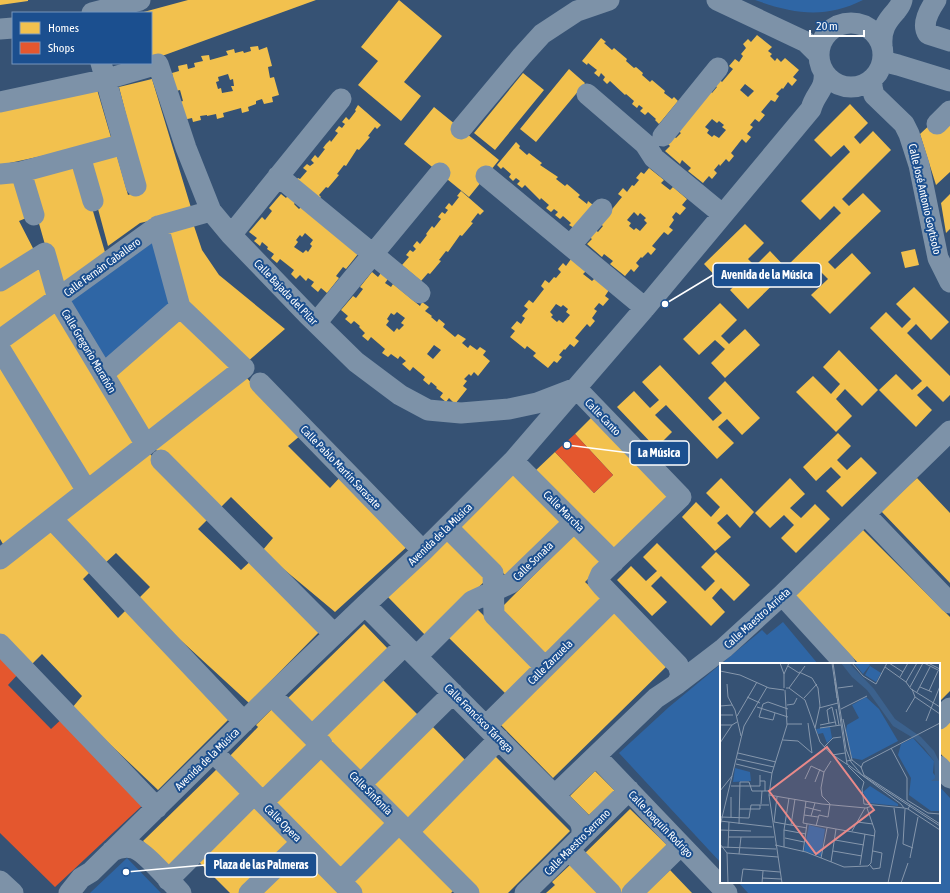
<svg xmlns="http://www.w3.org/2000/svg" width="950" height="893" font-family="'Asap Condensed',sans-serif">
  <rect width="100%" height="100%" fill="#365274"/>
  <!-- green -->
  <path fill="#2f66a5" d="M 755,0 L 863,0 C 825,19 794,14 755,0 Z
    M 153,235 L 172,304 L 105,364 L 66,302 Z
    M 783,622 L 818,664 L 721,664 L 721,863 L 619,753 L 669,707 L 762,630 L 767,635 Z
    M 939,786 L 950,798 L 950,893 L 748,893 L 738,882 L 939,882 Z
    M 127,858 L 161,893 L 90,893 Z"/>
  <!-- homes -->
  <path fill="#f2c14e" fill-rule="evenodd" d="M 0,0 L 28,0 L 28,1 L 0,5 Z
    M 188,0 L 316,0 L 151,60 L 151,13 L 140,13 Z
    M 399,0 L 442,36 L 404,82 L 421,96 L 401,121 L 358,85 L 378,61 L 361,47 Z
    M 757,35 L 772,47 L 768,51 L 772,54 L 770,56 L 775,61 L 777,58 L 781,62 L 785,58 L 799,70 L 793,77 L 797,80 L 792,86 L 788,82 L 783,89 L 782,88 L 776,94 L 779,96 L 775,102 L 771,100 L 761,112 L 765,115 L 759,122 L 755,119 L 750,125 L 753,127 L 747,134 L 751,137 L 746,143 L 742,139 L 731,153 L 734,156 L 729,162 L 726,159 L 720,166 L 719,164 L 714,170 L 717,173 L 712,179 L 709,176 L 703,183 L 688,171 L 691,168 L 682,160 L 680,164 L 665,151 L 670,146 L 666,142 L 672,135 L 676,138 L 681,133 L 678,131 L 711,92 L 712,93 L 717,87 L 714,85 L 719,79 L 722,82 L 733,69 L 729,66 L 735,59 L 739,62 L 743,56 L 741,54 L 746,48 L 743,44 L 748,39 L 751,42 ZM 745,84 L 754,91 L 748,97 L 740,90 ZM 712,119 L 717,123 L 719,121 L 724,125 L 722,127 L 726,130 L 719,138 L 714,135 L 712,137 L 707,133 L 709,130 L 705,127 Z
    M 601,38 L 606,42 L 604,43 L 612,50 L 614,48 L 627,59 L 626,61 L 634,68 L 636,67 L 643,73 L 642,75 L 650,82 L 652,80 L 665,91 L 664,93 L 672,99 L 674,97 L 678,101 L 659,124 L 655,120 L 656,119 L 648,112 L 645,115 L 640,111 L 643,108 L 639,105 L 637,108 L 632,104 L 634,101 L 626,94 L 625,95 L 610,81 L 607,84 L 603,80 L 605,77 L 601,73 L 599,77 L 594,73 L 597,70 L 588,63 L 587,65 L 582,61 Z
    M 258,46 L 259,50 L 267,47 L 272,66 L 268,67 L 270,78 L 274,77 L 279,95 L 272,97 L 273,102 L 264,104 L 262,99 L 256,101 L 256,104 L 248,107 L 249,111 L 242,113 L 241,108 L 223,113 L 224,117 L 217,119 L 216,114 L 207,116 L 207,115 L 200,116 L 201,120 L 193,122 L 192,118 L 183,120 L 179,102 L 183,101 L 180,90 L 176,91 L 172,73 L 179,71 L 178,66 L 187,64 L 188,69 L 195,67 L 194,63 L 203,61 L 201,56 L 209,55 L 210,60 L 228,55 L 226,51 L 234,49 L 235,53 L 243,51 L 244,53 L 251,51 L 250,47 ZM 228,74 L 230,80 L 233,79 L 234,86 L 231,86 L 233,91 L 222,93 L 221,88 L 218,89 L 216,82 L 219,81 L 218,77 Z
    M 569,69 L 585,83 L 536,142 L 520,129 Z
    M 523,73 L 544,90 L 495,150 L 474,133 Z
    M 152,79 L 192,211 L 140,223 L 108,246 L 84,157 L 115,149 L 128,195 L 145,189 L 119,87 Z
    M 96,86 L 112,141 L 0,165 L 0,105 Z
    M 850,104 L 868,123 L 854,137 L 860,144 L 873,131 L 891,150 L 842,199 L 849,206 L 863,193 L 881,211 L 828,262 L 835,269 L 852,253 L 871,273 L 830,314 L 811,295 L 828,279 L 820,271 L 805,285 L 787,266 L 841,213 L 834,206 L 820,220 L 801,201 L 850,152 L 844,145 L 831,157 L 814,140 Z
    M 358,105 L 381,125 L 377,129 L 375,127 L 368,136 L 370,137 L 359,150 L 357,149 L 346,166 L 344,165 L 337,174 L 339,175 L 328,188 L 326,187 L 319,195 L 321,197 L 317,201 L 294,182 L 298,178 L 300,179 L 307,171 L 303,168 L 307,164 L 310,166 L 314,163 L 311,160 L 315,155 L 318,158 L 325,149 L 323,148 L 326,144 L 330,140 L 331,142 L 338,133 L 335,131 L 339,126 L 342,128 L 345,124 L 342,122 L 346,117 L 349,120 L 356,111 L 355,110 Z
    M 434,107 L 499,160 L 469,197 L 404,144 Z
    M 950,116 L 950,172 L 936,185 L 920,134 L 934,121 Z
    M 516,142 L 520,146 L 519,148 L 527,155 L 529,153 L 542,163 L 540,165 L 558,177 L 556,179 L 565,186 L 567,184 L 580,195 L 578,197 L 587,204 L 588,201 L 593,205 L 574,228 L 569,225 L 571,223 L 563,216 L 560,219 L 555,215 L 558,212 L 554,209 L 551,212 L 546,208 L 549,205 L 541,198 L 540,200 L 525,185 L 522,188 L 517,184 L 520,181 L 516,178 L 513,181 L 509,177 L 511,174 L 503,167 L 501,169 L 497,165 Z
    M 78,160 L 107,259 L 59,294 L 25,174 Z
    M 649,168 L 664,180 L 661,183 L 670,190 L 673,187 L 687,199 L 682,205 L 686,208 L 680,215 L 676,212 L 672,217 L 674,220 L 669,227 L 673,230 L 668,235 L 664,232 L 652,246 L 656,249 L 651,255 L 648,252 L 642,258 L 641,257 L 636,263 L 639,266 L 634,272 L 631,269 L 625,276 L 610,264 L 613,261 L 604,254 L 602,257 L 587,244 L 592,239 L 588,236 L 594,229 L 598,232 L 603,226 L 600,224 L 622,197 L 618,194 L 623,188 L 627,192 L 632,185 L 634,186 L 639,180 L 636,178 L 641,172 L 644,174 ZM 634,212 L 638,216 L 640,213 L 646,218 L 644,220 L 647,223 L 640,231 L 636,228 L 634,230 L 629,226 L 631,223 L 627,220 Z
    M 18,174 L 31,216 L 19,221 L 36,254 L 0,277 L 0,178 Z
    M 461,191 L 484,211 L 480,215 L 478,213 L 471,222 L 473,223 L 462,236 L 460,235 L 448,252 L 446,251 L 439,260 L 441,261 L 430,274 L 428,273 L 421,281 L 402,265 L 409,257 L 406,255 L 410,250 L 413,252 L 416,249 L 413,246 L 417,241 L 420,244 L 427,235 L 426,234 L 432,226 L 434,228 L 441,219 L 438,217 L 442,212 L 445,214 L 448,210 L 445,208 L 449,203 L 452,206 L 459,197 L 457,196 Z
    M 281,194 L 286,198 L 289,194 L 297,200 L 294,204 L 299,209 L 302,206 L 358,254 L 346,269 L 343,267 L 336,276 L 339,278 L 327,293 L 321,288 L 318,292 L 311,286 L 314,282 L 308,278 L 306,281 L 300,275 L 296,279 L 291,274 L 294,270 L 280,259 L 277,263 L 271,258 L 274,254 L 267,249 L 268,247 L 262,242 L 260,246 L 254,241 L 257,238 L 249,232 L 262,217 L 265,220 L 272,211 L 269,208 ZM 305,233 L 313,240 L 310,244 L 312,246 L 308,252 L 306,250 L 303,253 L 294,247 L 298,242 L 296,240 L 300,235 L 302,237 Z
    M 950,194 L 950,229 L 946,233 L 941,203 Z
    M 193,223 L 202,250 L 219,275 L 285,329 L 246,363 L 184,304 L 163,230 Z
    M 745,224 L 764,243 L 748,259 L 755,266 L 770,251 L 788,270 L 748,309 L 730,290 L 746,275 L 739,268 L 722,283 L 704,264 Z
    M 915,249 L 919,265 L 905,268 L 901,252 Z
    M 571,259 L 586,271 L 583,274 L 592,281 L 595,278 L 609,290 L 605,296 L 609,299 L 603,306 L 599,303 L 594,309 L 597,311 L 592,318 L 595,321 L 590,327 L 587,324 L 575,338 L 579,341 L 574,347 L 570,344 L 565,350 L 564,349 L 559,355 L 562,357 L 557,363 L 554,361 L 548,368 L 533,356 L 536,353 L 527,346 L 525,349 L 510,337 L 515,331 L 511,328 L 517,321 L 521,324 L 525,318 L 522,316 L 528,309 L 524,306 L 529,300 L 533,303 L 544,289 L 541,286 L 545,280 L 549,283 L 554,277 L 556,278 L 561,272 L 558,269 L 563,263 L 566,266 ZM 556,304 L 561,307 L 563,305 L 568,309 L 566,312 L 570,315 L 563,323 L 559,320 L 557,322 L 551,317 L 553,315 L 550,312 Z
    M 38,261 L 55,298 L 0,336 L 0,284 Z
    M 372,272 L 378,277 L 381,273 L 388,279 L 385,283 L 391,287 L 393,284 L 420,306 L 422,302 L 429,307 L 425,311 L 432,316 L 431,317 L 437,322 L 439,319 L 445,324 L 443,327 L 455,337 L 458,334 L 466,339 L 462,343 L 468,348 L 470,345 L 477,350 L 480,347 L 486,351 L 483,355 L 490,361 L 478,376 L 474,372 L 471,376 L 469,374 L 464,379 L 467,381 L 463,386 L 467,389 L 455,404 L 449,398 L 446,402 L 440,397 L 443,393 L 436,388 L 437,387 L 431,382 L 429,385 L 423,380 L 425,377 L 413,367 L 410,371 L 402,364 L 406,361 L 400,356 L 398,359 L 391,354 L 388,357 L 382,353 L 385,349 L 371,337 L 368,341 L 362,336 L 365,333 L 359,327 L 360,326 L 354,321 L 351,324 L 345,319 L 348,316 L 341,310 L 353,296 L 356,298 L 363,289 L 360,287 ZM 397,312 L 405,318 L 401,323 L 404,325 L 399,330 L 397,328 L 394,332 L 386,325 L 389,321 L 387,319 L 391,313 L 394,315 ZM 434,345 L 441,350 L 433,359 L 427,354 Z
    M 914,287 L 949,322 L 931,340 L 916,324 L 907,333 L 950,376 L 950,395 L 943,402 L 927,386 L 917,395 L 932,410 L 916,427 L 879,390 L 896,374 L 912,390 L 922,381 L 870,328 L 886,312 L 902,328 L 911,319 L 896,304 Z
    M 720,303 L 737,320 L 721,336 L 729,344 L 745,329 L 760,345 L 725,378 L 711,363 L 725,349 L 715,340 L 699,355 L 683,339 Z
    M 56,306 L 141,445 L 87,486 L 1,344 Z
    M 180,316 L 236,367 L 146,439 L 110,377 Z
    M 839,350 L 878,390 L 862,406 L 845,389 L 836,399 L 852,416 L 836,432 L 796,392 L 813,376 L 831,394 L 840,384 L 823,367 Z
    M 0,359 L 79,488 L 6,549 L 0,539 Z
    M 660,365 L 713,421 L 722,413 L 708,398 L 725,381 L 760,418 L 742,435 L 727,419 L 718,427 L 734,443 L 717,459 L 666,405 L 655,415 L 672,432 L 656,448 L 617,407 L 634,391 L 650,408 L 659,400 L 642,382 Z
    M 243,374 L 301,435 L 288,446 L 330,488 L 342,475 L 410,544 L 335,612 L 262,551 L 273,538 L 231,497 L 218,510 L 152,446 Z
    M 593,416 L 670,497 L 612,552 L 535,471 L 555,452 L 594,493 L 613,475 L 575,434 Z
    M 838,433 L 851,446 L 837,460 L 847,470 L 861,457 L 877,473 L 842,507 L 826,491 L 841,477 L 831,467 L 816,481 L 803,467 Z
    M 146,450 L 211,516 L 198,529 L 241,570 L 255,557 L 322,629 L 249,703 L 137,600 L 150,587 L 116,553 L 103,565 L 56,518 Z
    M 515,473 L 564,523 L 508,578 L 459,528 Z
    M 721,478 L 754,512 L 740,528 L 727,514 L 717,523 L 731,537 L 715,551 L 682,517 L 696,502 L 711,517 L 720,507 L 706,493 Z
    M 790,478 L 805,494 L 790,508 L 801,518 L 815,504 L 830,519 L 796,553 L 781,538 L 794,525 L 784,515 L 770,528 L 755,513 Z
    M 917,478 L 950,513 L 950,583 L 881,511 Z
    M 49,526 L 93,569 L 83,579 L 118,618 L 130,606 L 234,714 L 158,790 L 72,708 L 82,696 L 42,654 L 29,667 L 0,638 L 0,564 Z
    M 862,529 L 950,617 L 950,691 L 939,702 L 939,664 L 859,664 L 794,596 Z
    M 575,534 L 604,563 L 585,582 L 605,600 L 548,657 L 500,609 Z
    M 448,539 L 487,579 L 427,637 L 388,597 Z
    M 657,543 L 705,591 L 715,581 L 701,567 L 716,552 L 750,585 L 734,601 L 721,588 L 712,598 L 725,612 L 711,626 L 661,576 L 651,586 L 667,602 L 652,616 L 617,580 L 631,566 L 646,581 L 657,571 L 643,557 Z
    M 613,607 L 669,664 L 553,778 L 499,723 Z
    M 476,608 L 535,666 L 507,695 L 448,637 Z
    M 364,624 L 391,652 L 313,728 L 286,700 Z
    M 382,679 L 421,718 L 361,777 L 322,737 Z
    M 275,706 L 315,746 L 266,796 L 227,759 L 258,727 L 256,725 Z
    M 950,720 L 950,764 L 939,752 L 939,731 Z
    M 431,725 L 470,765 L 410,823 L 371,783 Z
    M 325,755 L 393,824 L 343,873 L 275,803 Z
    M 495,756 L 570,831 L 508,893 L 477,893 L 418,833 Z
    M 220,766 L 247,794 L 170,870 L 143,841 Z
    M 595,771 L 615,791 L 589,815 L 570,796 Z
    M 255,804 L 294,843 L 242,893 L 230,893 L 198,861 Z
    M 630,809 L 669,847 L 627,893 L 617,893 L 581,857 Z
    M 400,834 L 455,889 L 451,893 L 360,893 L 351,883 Z
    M 303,852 L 338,893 L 261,893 Z
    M 572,863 L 599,893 L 546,893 L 555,885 L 552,882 Z
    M 670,870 L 692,893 L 646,893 Z"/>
  <!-- shops -->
  <path fill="#e4572e" d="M 575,434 L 613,475 L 594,493 L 555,452 Z
    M 0,651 L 20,672 L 8,685 L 51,729 L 66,715 L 146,802 L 55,887 L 0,833 Z"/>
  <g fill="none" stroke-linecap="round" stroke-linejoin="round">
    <!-- minor -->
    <path stroke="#7d92a8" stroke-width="21" d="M 717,0 L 806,42 L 819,55
      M 936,0 C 930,9 921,24 928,34 L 950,41
      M 92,13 L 140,0
      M819 55a32 32 0 1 1 64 0a32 32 0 1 1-64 0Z
      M 0,29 L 13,28
      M 882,45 C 881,30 886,22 896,11 C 899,7 901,5 902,0
      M 101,63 L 136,186
      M 882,64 L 890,63 L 898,65 L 950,81
      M 872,79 L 872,87 L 874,95 L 904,124 L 909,134 L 919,165 L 938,258 L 950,282
      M 587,94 L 645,144 L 654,158 L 722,214
      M 0,102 L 107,79 L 158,64 L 186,148 L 211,211 L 231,235 L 308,315 L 356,362 L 400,395 L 428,410 L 461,413 L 509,409 L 537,403 L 576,388 L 681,497 L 601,574 L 598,581 L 603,587 L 678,665 L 681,675 L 677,684
      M 937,124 L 950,111
      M 461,129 L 522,56 L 542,34 L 577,11 L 609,0
      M 663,136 L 718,68
      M 80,156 L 93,201
      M 21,172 L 34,215
      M 0,174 L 21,172 L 124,144
      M 278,176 L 420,293
      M 486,176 L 645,308
      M 231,235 L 341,99
      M 576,239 L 602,209
      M 0,281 L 45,253 L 58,299 L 146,445
      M 316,323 L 440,173
      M 0,340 L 158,226 L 211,211
      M 0,349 L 87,491
      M 103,374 L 180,307
      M 260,383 L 423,551
      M 161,460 L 334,634
      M 513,461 L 614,562
      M 865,514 L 950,603
      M 52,519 L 244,722
      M 447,527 L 493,573 L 494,615 L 545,667
      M 0,559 L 244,368 L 180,307 L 158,226
      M 782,595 L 845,664
      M 365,605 L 579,820 C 582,826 583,830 581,837
      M 0,644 L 157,808
      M 417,656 L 472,601 L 511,583 L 574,522
      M 271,695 L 469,893
      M 939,719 L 950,708
      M 486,726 L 614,599
      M 313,735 L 405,645
      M 213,752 L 352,893
      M 596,756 L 727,893
      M 939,766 L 950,778
      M 361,784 L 453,693
      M 555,795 L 656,698 L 677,684 L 724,648 L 782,595 L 950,431
      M 263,802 L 322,744
      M 408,832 L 499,739
      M 569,850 L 611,893
      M 112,851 C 118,848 125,846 133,848 C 144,851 172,883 181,893
      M 168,880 L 254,794
      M 0,881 L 13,893
      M 341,881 L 399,823
      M 69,893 L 81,878 L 91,872 L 271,695 L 365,605 L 423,551 L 513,461 L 645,308 L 811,109 C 815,93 826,90 824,72
      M 249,893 L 302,842
      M 525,893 L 629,790
      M 632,893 L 681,845"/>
  </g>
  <g text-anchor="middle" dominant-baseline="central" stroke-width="4" stroke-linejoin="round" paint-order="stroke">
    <!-- street labels -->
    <g font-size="11" fill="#fff" stroke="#1b4f8f">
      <text transform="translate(925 199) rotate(77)">Calle José Antonio Goytisolo</text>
      <text transform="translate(102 267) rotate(-36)">Calle Fernán Caballero</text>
      <text transform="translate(286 292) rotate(46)">Calle Bajada del Pilar</text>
      <text transform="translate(89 351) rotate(59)">Calle Gregorio Marañón</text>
      <text transform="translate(603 417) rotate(46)">Calle Canto</text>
      <text transform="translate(341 467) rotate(46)">Calle Pablo Martín Sarasate</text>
      <text transform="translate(564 511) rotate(45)">Calle Marcha</text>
      <text transform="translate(440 534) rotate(-44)">Avenida de la Música</text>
      <text transform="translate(533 561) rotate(-44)">Calle Sonata</text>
      <text transform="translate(757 618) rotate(-42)">Calle Maestro Arrieta</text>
      <text transform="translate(550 662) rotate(-45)">Calle Zarzuela</text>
      <text transform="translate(479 718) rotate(45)">Calle Francisco Tárrega</text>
      <text transform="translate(207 759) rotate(-44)">Avenida de la Música</text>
      <text transform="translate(371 793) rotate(45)">Calle Sinfonía</text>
      <text transform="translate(283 823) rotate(45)">Calle Opera</text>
      <text transform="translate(661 824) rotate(46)">Calle Joaquín Rodrigo</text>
      <text transform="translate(577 842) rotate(-45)">Calle Maestro Serrano</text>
    </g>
  </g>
  <!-- overview -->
  <g transform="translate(720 663)">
    <rect width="220" height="220" fill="#365274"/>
    <path d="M 134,0 L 148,0 L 150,2 L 143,11 ZM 150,3 L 161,10 L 156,19 L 145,12 ZM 146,34 L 159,46 L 178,78 L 142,97 L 132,95 L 126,68 L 127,62 L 139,55 L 132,42 ZM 110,64 L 112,75 L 107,80 L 103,70 L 98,71 L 96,66 ZM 193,75 L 214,98 L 213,110 L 220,118 L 220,148 L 211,148 L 189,132 L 191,115 L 178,92 L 181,81 ZM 15,105 L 30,109 L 31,118 L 13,119 ZM 150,123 L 178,141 L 178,143 L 149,140 L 143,129 ZM 89,162 L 105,166 L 101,193 L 84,188 Z" fill="#2f66a5"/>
    <path d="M 121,0 L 129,0 L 154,26 L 175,56 L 201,74 L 214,88 L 220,100 L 220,118 L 211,118 L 215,115 L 214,98 L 204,85 L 195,76 L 173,63 L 147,27 L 132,14 Z" fill="#3b618d"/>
    <path fill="none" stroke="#8697ac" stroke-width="1" d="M 60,0 L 64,11 L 64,25M 112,0 L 127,101 L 181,141 L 184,145 L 188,146 L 190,142M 113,0 L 126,86 L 131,99 L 142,112 L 220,163M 132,0 L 143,13 L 156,21 L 167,0M 169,0 L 183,9M 204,0 L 220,8M 208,0 L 220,6M 68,3 L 79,10M 165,4 L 186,19 L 191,26 L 220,44M 0,8 L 20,12 L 49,25 L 64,27M 79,9 L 92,15 L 98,25 L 100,43 L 95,65M 64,11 L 69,0M 180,14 L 188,0M 115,19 L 117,35M 186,19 L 197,0M 7,21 L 8,34 L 15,47 L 21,73M 190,24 L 203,0M 200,24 L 212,29M 66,25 L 69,25 L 85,37 L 100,79 L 110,90 L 128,102M 69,25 L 85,3M 118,25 L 133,23M 192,26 L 195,34 L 220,51M 209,28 L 218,8M 197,29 L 210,4M 27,34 L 40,40M 84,35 L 97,21M 67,42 L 74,41 L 77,35M 0,43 L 12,42M 37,44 L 68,54M 99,45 L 118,40M 116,46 L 119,62M 121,46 L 147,33M 186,49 L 195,34M 55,50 L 53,57 L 39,54 L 43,41 L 48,39 L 68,46M 0,52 L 13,52M 17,53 L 37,19M 123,56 L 132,97M 206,58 L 220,23M 109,60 L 107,47 L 112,44 L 116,62M 67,61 L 82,61M 0,62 L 12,62 L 17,59M 100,62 L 115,59M 100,65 L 121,62M 63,77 L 78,78 L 92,90 L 88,60M 0,80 L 12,62M 104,84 L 113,75 L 121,74M 171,85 L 187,115 L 187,137 L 208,150 L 220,151M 18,90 L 56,99M 112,92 L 125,90M 17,96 L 54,104M 127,98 L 132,97 L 141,104 L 144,112 L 220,161M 16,101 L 52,110M 128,103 L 144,119 L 142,126 L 144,141M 141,105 L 143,100 L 220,60M 85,116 L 91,103 L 104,109M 40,118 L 45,118 L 45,128M 95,119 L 100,106M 11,123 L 40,123 L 40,112M 0,128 L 12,113M 49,132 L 102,141 L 146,145 L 152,143M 69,135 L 64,167 L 86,171M 41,141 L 42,128M 144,141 L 184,145M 85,144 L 101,148M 19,146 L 40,146 L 40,142M 185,146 L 183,181 L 193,185M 188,146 L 220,167M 84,152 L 98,154M 91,153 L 95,140M 1,154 L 29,155 L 31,142 L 49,142M 11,155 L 11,134M 0,158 L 52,164M 54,159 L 87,165M 54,159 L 57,134M 137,159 L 153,161M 83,160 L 155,173M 83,160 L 86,138M 19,161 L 20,119 L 29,119 L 32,128 L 50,128M 71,162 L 75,136M 0,163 L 24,63 L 47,24M 96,163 L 99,152 L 108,154 L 110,141 L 102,133 L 101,125 L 104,109 L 111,98M 0,167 L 31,168M 132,168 L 145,145M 0,172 L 0,181 L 7,190M 8,174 L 54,174M 65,175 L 84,179M 115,177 L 144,182M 55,182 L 86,189 L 124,204 L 148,203 L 151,200 L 155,168 L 147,145M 1,184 L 56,186M 64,184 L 64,167M 8,185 L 9,159M 113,188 L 142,193M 83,189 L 87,161M 7,190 L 58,194M 7,190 L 8,220M 19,191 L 21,174M 101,195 L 107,165M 190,195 L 198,154M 111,199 L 116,166M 140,202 L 145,171M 150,202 L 153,206 L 160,205 L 162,190 L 153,188M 42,215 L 61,216M 21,220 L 23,206 L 60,209M 42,220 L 43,208M 62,220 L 49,132 L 52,110 L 67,62 L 65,27M 168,220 L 178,172 L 174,145M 181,220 L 188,200"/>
    <path fill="#e88989" fill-opacity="0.15" stroke="#e88989" stroke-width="2" d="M 107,84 L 154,147 L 96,191 L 49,128 Z"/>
    <rect width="220" height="220" fill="none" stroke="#fff" stroke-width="2"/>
  </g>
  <!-- callouts -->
  <path fill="none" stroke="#fff" stroke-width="1.5" d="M665 304L713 275M567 445L630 453M126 872L205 865"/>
  <g fill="#fff" stroke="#1b4f8f" stroke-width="1.5">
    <circle cx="665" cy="304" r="4"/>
    <circle cx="567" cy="445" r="4"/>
    <circle cx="126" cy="872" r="4"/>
  </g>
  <g fill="#1b4f8f" stroke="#fff" stroke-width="1.5">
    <rect x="713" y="263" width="108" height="24" rx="4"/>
    <rect x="630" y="441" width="59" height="24" rx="4"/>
    <rect x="205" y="853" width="112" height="24" rx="4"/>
  </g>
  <g font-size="12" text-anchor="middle" font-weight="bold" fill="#fff">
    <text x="767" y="279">Avenida de la Música</text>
    <text x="659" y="457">La Música</text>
    <text x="261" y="869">Plaza de las Palmeras</text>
  </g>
  <!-- legend -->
  <rect x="12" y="12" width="140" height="52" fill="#1b4f8f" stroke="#7695bc"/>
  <rect x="20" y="22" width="20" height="12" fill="#f2c14e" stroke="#7695bc"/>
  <text x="48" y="32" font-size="12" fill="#ffffff">Homes</text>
  <rect x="20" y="42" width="20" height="12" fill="#e4572e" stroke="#7695bc"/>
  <text x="48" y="52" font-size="12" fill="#ffffff">Shops</text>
  <!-- scale -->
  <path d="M810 30v6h54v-6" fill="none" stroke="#ffffff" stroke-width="2"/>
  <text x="816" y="30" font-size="12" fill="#ffffff" stroke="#1b4f8f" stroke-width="3" paint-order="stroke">20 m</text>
</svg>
